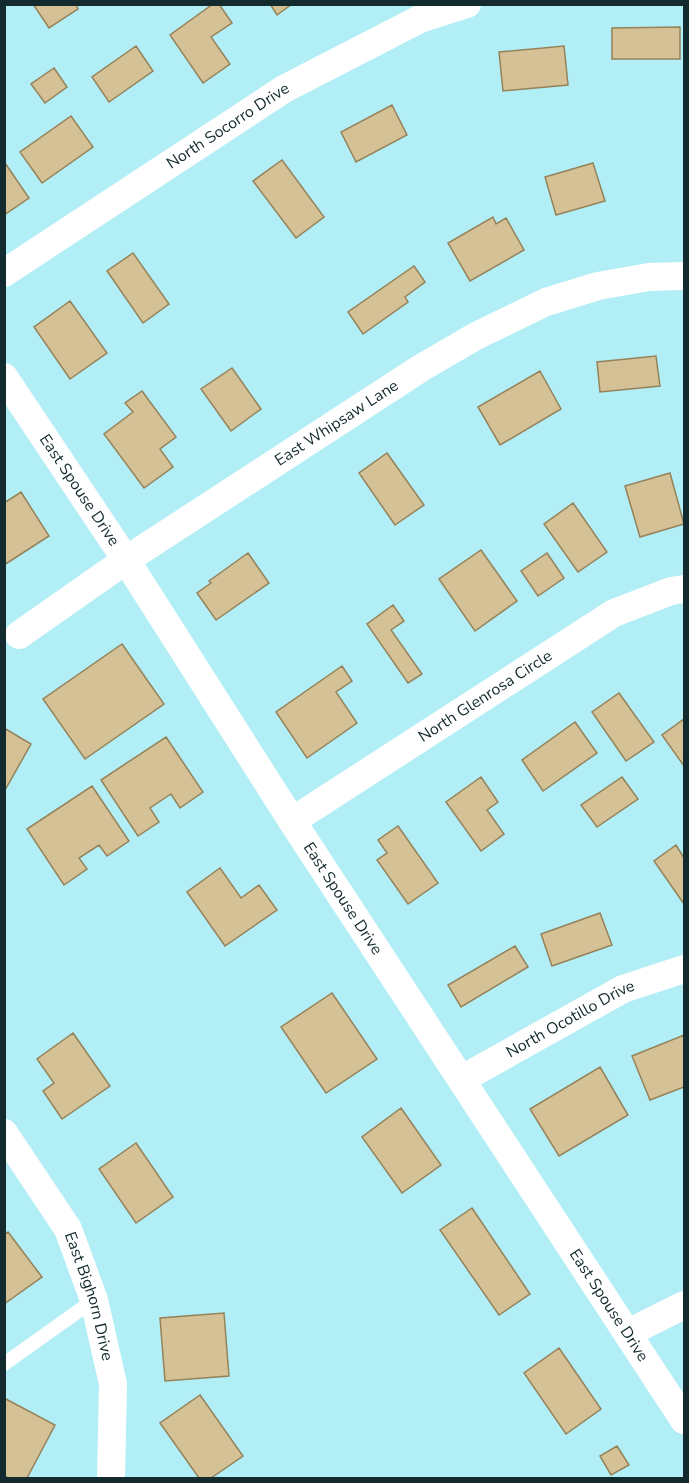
<svg xmlns="http://www.w3.org/2000/svg" width="689" height="1483" font-family="'Nunito Sans',sans-serif">
  <rect width="100%" height="100%" fill="#b2eef6"/>
  <!-- building -->
  <path fill="#d5c196" stroke="#958259" stroke-width="1.5" d="M 33,4 L 76,4 L 78,9 L 49,28 Z
    M 213,4 L 219,4 L 232,23 L 211,37 L 230,64 L 203,83 L 170,35 Z
    M 270,4 L 292,4 L 277,15 Z
    M 680,27 L 680,59 L 612,59 L 612,28 Z
    M 136,46 L 153,71 L 109,102 L 92,77 Z
    M 564,46 L 568,85 L 503,91 L 499,52 Z
    M 54,68 L 67,87 L 45,103 L 31,84 Z
    M 392,105 L 407,135 L 356,162 L 341,132 Z
    M 71,116 L 93,147 L 42,183 L 20,152 Z
    M 282,160 L 324,217 L 296,238 L 253,181 Z
    M 5,163 L 29,198 L 4,215 L 4,164 Z
    M 593,163 L 605,201 L 556,215 L 545,177 Z
    M 493,217 L 496,224 L 506,218 L 524,250 L 470,281 L 448,243 Z
    M 133,253 L 169,304 L 143,323 L 107,271 Z
    M 414,266 L 425,282 L 405,297 L 408,302 L 363,334 L 348,312 Z
    M 70,301 L 107,353 L 70,379 L 34,327 Z
    M 656,356 L 660,386 L 600,392 L 597,362 Z
    M 232,368 L 261,409 L 231,431 L 201,389 Z
    M 540,371 L 561,409 L 500,445 L 478,407 Z
    M 142,391 L 176,437 L 160,449 L 173,467 L 144,488 L 104,434 L 133,412 L 125,403 Z
    M 387,453 L 424,505 L 395,525 L 359,473 Z
    M 670,473 L 684,524 L 640,537 L 625,486 Z
    M 21,492 L 49,536 L 4,565 L 4,503 Z
    M 573,503 L 607,552 L 578,572 L 544,524 Z
    M 481,550 L 517,601 L 475,631 L 439,579 Z
    M 248,553 L 269,583 L 216,620 L 197,593 L 211,583 L 209,581 Z
    M 547,553 L 564,578 L 538,596 L 521,571 Z
    M 393,605 L 404,621 L 391,630 L 422,674 L 408,683 L 367,624 Z
    M 122,644 L 164,704 L 85,759 L 43,699 Z
    M 342,666 L 352,681 L 336,692 L 357,723 L 307,758 L 276,712 Z
    M 619,693 L 654,742 L 626,761 L 592,712 Z
    M 684,719 L 684,766 L 662,735 Z
    M 575,722 L 597,753 L 543,791 L 522,760 Z
    M 4,728 L 31,744 L 4,792 Z
    M 166,737 L 203,792 L 180,808 L 171,794 L 150,808 L 159,822 L 138,836 L 101,780 Z
    M 481,777 L 498,802 L 487,810 L 504,834 L 481,851 L 446,802 Z
    M 622,777 L 638,799 L 597,827 L 581,805 Z
    M 92,786 L 129,841 L 107,856 L 99,845 L 79,858 L 87,869 L 64,885 L 27,829 Z
    M 398,826 L 438,883 L 408,904 L 377,860 L 387,853 L 378,840 Z
    M 676,845 L 684,858 L 684,904 L 654,861 Z
    M 220,868 L 241,898 L 259,885 L 277,910 L 225,946 L 187,892 Z
    M 600,913 L 612,945 L 552,966 L 541,934 Z
    M 515,946 L 528,967 L 461,1007 L 448,985 Z
    M 332,993 L 377,1059 L 326,1093 L 281,1027 Z
    M 73,1033 L 110,1086 L 62,1119 L 43,1091 L 54,1083 L 37,1059 Z
    M 684,1035 L 684,1087 L 650,1100 L 632,1056 Z
    M 600,1067 L 628,1115 L 559,1156 L 530,1109 Z
    M 401,1108 L 441,1165 L 402,1193 L 362,1137 Z
    M 136,1143 L 173,1197 L 136,1223 L 99,1169 Z
    M 472,1208 L 530,1294 L 499,1315 L 440,1230 Z
    M 8,1232 L 42,1277 L 4,1304 L 4,1235 Z
    M 224,1313 L 229,1376 L 165,1381 L 160,1318 Z
    M 559,1348 L 601,1409 L 566,1434 L 524,1373 Z
    M 200,1395 L 243,1456 L 211,1478 L 199,1478 L 160,1423 Z
    M 4,1398 L 55,1425 L 27,1478 L 9,1478 L 4,1476 Z
    M 617,1446 L 629,1465 L 611,1475 L 600,1456 Z"/>
  <g fill="none" stroke-linecap="round" stroke-linejoin="round">
    <!-- lane -->
    <path stroke="#fff" stroke-width="14" d="M 4,1364 L 94,1300"/>
    <!-- street -->
    <g stroke="#fff" stroke-width="28">
      <path id="s1" d="M 4,273 L 284,89 L 420,19 L 467,4"/>
      <path id="s2" d="M 4,377 L 126,560 L 292,821 L 684,1420"/>
      <path id="s3" d="M 19,635 L 126,560 L 421,368 L 476,336 L 546,302 L 598,286 L 649,277 L 684,276"/>
      <path id="s4" d="M 292,821 L 614,613 L 671,591 L 684,589"/>
      <path id="s5" d="M 462,1079 L 623,989 L 684,969"/>
      <path id="s6" d="M 4,1133 L 68,1229 L 94,1300 L 113,1384 L 111,1478"/>
      <path d="M 628,1333 L 684,1305"/>
    </g>
  </g>
  <g text-anchor="middle" dominant-baseline="central" stroke-width="5" stroke-linejoin="round" paint-order="stroke">
    <!-- street labels -->
    <g font-size="16" fill="#132b2e" stroke="#b2eef6">
      <text stroke="none"><textPath href="#s1" startOffset="268">North Socorro Drive</textPath></text>
      <text stroke="none"><textPath href="#s3" startOffset="382">East Whipsaw Lane</textPath></text>
      <text stroke="none"><textPath href="#s2" startOffset="136">East Spouse Drive</textPath></text>
      <text stroke="none"><textPath href="#s4" startOffset="230">North Glenrosa Circle</textPath></text>
      <text stroke="none"><textPath href="#s2" startOffset="622">East Spouse Drive</textPath></text>
      <text stroke="none"><textPath href="#s5" startOffset="124">North Ocotillo Drive</textPath></text>
      <text stroke="none"><textPath href="#s6" startOffset="186">East Bighorn Drive</textPath></text>
      <text stroke="none"><textPath href="#s2" startOffset="1108">East Spouse Drive</textPath></text>
    </g>
  </g>
  <!-- border -->
  <rect width="689" height="1483" fill="none" stroke="#132b2e" stroke-width="12"/>
</svg>
